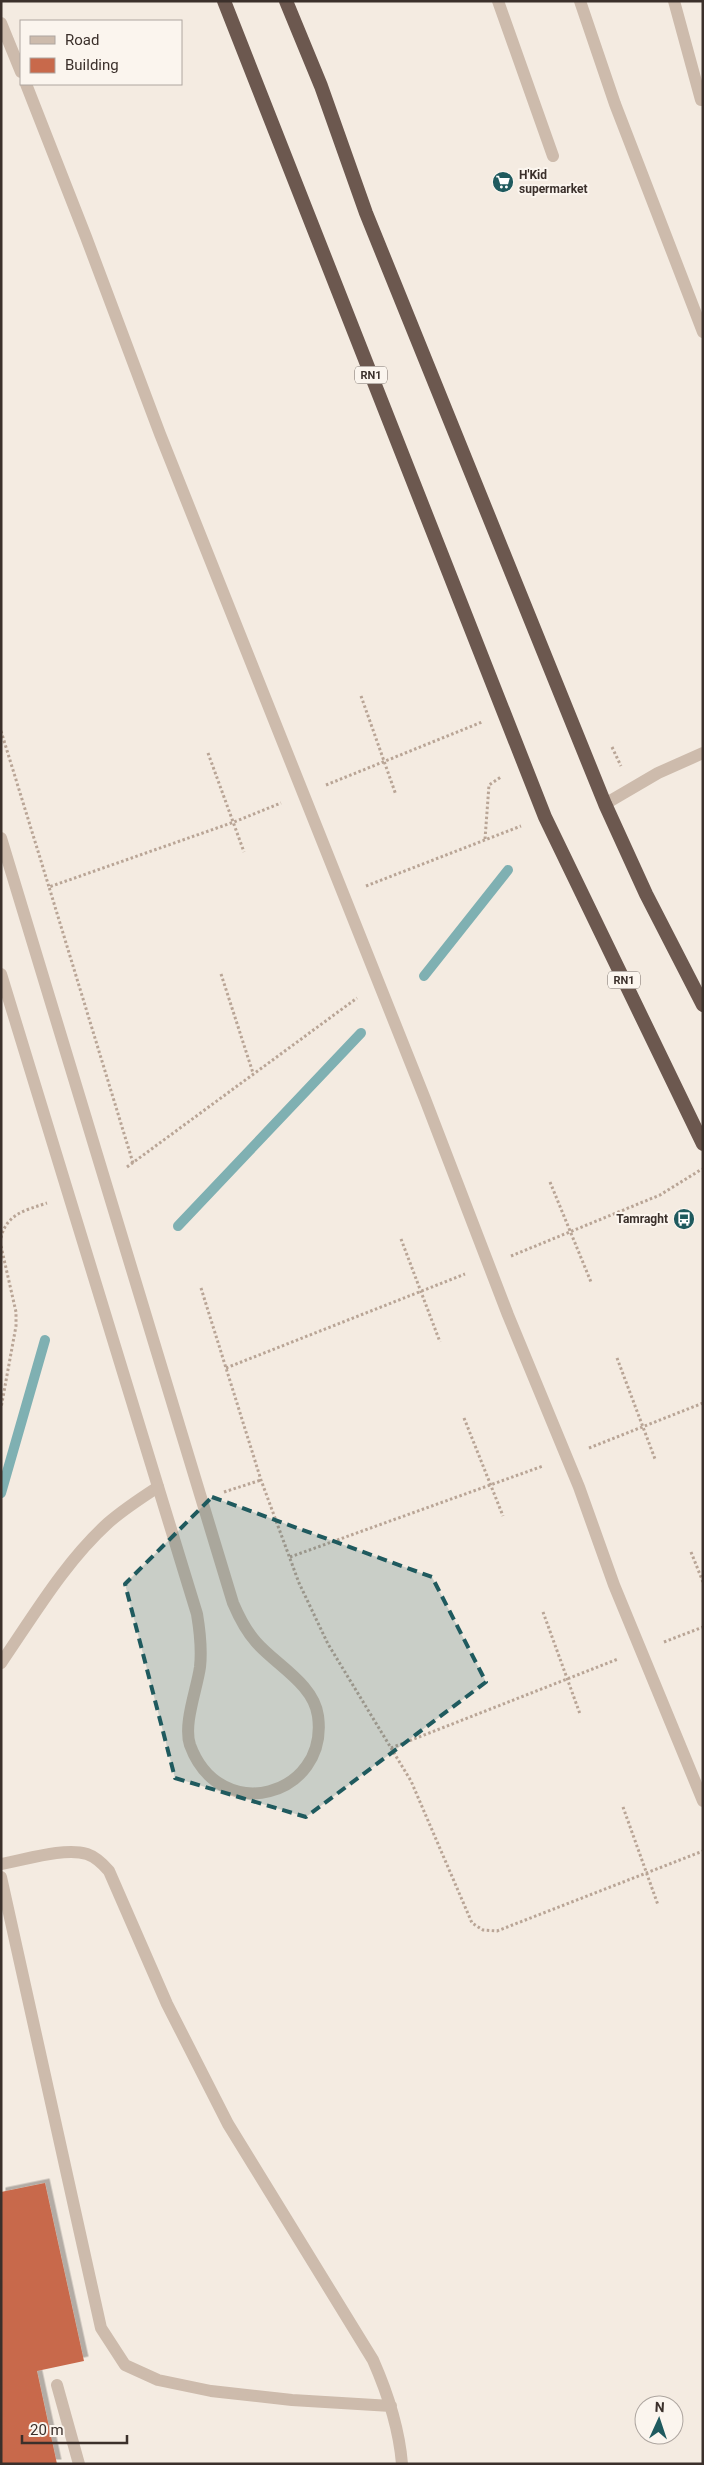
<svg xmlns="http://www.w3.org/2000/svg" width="704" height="2465" font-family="Roboto,sans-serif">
  <defs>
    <filter id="shadow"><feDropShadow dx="4.5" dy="-4.5" stdDeviation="0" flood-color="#0004"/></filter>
  </defs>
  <rect width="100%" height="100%" fill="#f4ebe1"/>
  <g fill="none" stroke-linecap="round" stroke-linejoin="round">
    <!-- stream -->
    <path stroke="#7fb0b2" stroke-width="10" d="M 424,976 L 508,870
      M 178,1226 L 361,1033
      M 1,1493 L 45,1340"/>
  </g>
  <!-- building -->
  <path fill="#c8694b" filter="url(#shadow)" d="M 45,2183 L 84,2361 L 37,2371 L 57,2464 L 1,2464 L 1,2192 Z"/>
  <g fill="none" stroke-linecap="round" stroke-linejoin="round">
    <!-- path -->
    <path stroke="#b9a596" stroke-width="3" stroke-dasharray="2.5 2.5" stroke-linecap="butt" d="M 361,696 L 396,795
      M 1,731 L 49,887
      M 612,747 L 621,766
      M 208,753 L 244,852
      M 326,785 L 482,722
      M 485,839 L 489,785 L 501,777
      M 366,886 L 521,826
      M 221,974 L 253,1073
      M 133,1163 L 49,887 L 234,822 L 281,803
      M 127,1167 L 357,998
      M 550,1182 L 591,1282
      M 1,1238 C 6,1214 26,1210 47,1203
      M 401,1239 L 440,1342
      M 1,1246 L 16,1312 L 16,1326 L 1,1408
      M 511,1256 L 660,1195 L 702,1169
      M 201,1288 L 261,1480 L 299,1583 L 328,1644 L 411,1781 L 472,1923 L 483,1930 L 497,1931 L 703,1851
      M 617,1358 L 655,1459
      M 226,1368 L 465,1274
      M 464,1418 L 503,1516
      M 589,1448 L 703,1403
      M 224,1492 L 261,1480
      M 691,1552 L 703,1582
      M 290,1557 L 543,1466
      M 543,1612 L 580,1714
      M 664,1642 L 703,1627
      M 391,1748 L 618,1659
      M 623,1807 L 658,1905"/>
    <!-- service -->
    <path stroke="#cdbbac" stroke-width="12" d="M 1,23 L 21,72
      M 26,84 L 86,237 L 160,434 L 425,1099 L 508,1315 L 579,1487 L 614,1585 L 703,1801
      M 1,1663 C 34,1615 65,1562 108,1523 C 124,1509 141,1498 158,1487
      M 1,1864 C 25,1860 64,1847 87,1854 C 96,1857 103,1864 109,1871 L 167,2004 L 228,2124 L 373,2360 C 388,2394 399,2427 402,2464
      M 1,1877 L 101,2328 L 125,2365 L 158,2380 L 211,2391 L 292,2400 L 391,2406
      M 57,2385 L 79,2464"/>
    <!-- minor -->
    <path stroke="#cdbbac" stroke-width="12" d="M 498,1 L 553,156
      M 580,1 L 615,104 L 703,332
      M 674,1 L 701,100
      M 605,804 L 658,773 L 703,753
      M 1,838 L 233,1603 C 239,1617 246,1631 256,1642 C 276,1665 314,1684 318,1716 C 329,1796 220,1827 190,1745 C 183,1724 197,1689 200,1667 C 202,1649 200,1632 197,1614 L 1,974"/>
    <!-- trunk -->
    <path stroke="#6c584f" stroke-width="14" d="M 224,1 L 545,817 L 703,1144
      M 286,1 L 321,86 L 366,213 L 605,804 L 646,894 L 703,1005"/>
  </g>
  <!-- marked area -->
  <path fill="#1f5a5e" fill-opacity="0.2" stroke="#1f5a5e" stroke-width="4" stroke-dasharray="10 6" stroke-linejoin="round" d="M 212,1497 L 432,1577 L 486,1682 L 306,1817 L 175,1778 L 125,1584 Z"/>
  <!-- icons -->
  <defs>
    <g id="supermarket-disc" transform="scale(1.125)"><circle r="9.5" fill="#1f5a5e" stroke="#fbf5ee"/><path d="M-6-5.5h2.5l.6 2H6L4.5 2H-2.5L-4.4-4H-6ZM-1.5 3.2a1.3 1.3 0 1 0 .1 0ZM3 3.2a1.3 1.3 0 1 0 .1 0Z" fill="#fff"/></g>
    <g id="bus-disc" transform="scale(1.125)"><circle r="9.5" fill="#1f5a5e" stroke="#fbf5ee"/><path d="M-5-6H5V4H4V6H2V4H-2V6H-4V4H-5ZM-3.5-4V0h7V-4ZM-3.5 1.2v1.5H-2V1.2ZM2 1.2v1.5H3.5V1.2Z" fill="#fff"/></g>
  </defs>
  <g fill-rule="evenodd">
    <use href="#supermarket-disc" x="503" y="182"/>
    <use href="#bus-disc" x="684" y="1219"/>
  </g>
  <g text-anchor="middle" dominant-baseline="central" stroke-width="4" stroke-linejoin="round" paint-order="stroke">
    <!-- shield labels -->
    <g fill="#fbf5ee" stroke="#756b66" stroke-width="1">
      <rect x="355" y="366.5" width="32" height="17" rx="4"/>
      <rect x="608" y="971.5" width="32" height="17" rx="4"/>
    </g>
    <g font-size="11" font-weight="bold" fill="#3b302b">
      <text x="371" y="375">RN1</text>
      <text x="624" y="980">RN1</text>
    </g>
    <!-- poi labels -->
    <g font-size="12" font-weight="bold" fill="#3b302b" stroke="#fbf5ee" text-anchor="start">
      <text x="519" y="175">H'Kid<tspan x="519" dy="14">supermarket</tspan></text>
      <text x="668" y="1219" text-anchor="end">Tamraght</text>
    </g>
  </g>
  <!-- border -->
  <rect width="704" height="2465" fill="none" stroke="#3b302b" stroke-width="5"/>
  <!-- legend -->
  <rect x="20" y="20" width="162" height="65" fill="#fbf5ee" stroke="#aea6a0"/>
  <rect x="30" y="36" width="25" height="8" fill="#cdbbac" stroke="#aea6a0"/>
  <text x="65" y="45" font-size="15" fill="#3b302b">Road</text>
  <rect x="30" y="58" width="25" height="15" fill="#c8694b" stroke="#aea6a0"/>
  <text x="65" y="70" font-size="15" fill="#3b302b">Building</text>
  <!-- north arrow -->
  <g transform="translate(659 2420) rotate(3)"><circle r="24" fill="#fbf5ee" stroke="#aea6a0"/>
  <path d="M0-4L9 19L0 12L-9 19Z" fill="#1f5a5e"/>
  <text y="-8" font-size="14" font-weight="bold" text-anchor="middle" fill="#3b302b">N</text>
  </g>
  <!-- scale -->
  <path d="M22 2435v8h105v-8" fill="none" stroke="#3b302b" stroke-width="2.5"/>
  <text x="30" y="2435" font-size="15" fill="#3b302b" stroke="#fbf5ee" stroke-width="4" paint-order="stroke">20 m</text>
</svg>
